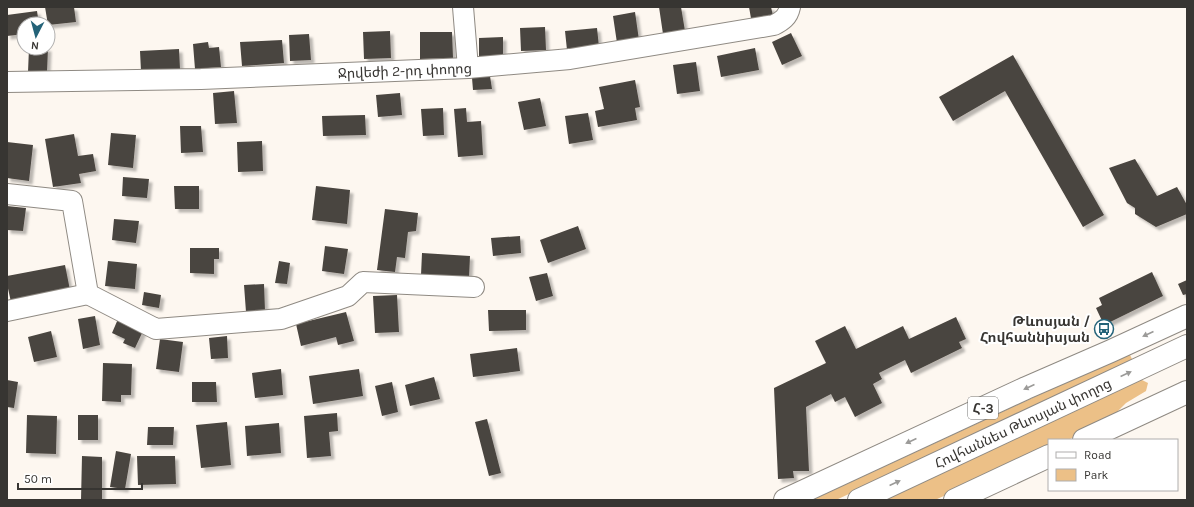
<svg xmlns="http://www.w3.org/2000/svg" width="1194" height="507" font-family="Karla,'Noto Sans Armenian',sans-serif">
  <defs>
    <filter id="shadow"><feDropShadow dx="3.5" dy="3.5" stdDeviation="1" flood-color="#0004"/></filter>
  </defs>
  <rect width="100%" height="100%" fill="#fdf7f0"/>
  <!-- green -->
  <path fill="#ecc087" d="M 1129,353 L 1133,361 L 836,500 L 812,500 Z
    M 1140,379 L 1148,383 L 1146,391 L 1126,403 L 1107,422 L 1068,440 L 1049,440 L 1049,448 L 935,500 L 884,500 Z"/>
  <!-- building -->
  <path fill="#4a453f" filter="url(#shadow)" d="M 45,7 L 74,7 L 76,22 L 48,25 Z
    M 659,7 L 681,7 L 685,31 L 663,34 Z
    M 749,7 L 771,7 L 774,20 L 752,24 Z
    M 37,11 L 39,24 L 24,24 L 24,34 L 7,36 L 7,15 Z
    M 635,12 L 639,40 L 617,43 L 613,16 Z
    M 545,27 L 546,50 L 521,51 L 520,28 Z
    M 597,28 L 599,47 L 567,50 L 565,31 Z
    M 390,31 L 391,58 L 364,59 L 363,32 Z
    M 420,32 L 452,32 L 453,58 L 420,59 Z
    M 791,33 L 802,56 L 782,65 L 772,42 Z
    M 309,34 L 311,60 L 290,61 L 289,35 Z
    M 503,37 L 503,56 L 479,57 L 479,38 Z
    M 282,40 L 284,63 L 242,66 L 240,42 Z
    M 208,42 L 209,48 L 219,47 L 221,67 L 195,69 L 193,44 Z
    M 29,48 L 48,48 L 47,72 L 28,72 Z
    M 755,48 L 759,70 L 721,77 L 717,56 Z
    M 179,49 L 180,69 L 141,71 L 140,51 Z
    M 1013,55 L 1104,215 L 1083,227 L 1005,91 L 953,121 L 939,97 Z
    M 696,62 L 700,91 L 677,94 L 673,65 Z
    M 490,76 L 492,89 L 473,90 L 472,78 Z
    M 635,80 L 640,107 L 635,108 L 637,120 L 598,127 L 595,111 L 604,109 L 599,87 Z
    M 234,91 L 237,123 L 215,124 L 213,93 Z
    M 400,93 L 402,115 L 378,117 L 376,95 Z
    M 540,98 L 546,126 L 524,130 L 518,102 Z
    M 443,108 L 444,135 L 423,136 L 421,109 Z
    M 466,108 L 467,122 L 481,121 L 483,155 L 458,157 L 454,109 Z
    M 588,113 L 593,140 L 569,144 L 565,116 Z
    M 365,115 L 366,135 L 323,136 L 322,116 Z
    M 180,126 L 201,126 L 203,152 L 181,153 Z
    M 111,133 L 136,135 L 133,168 L 108,165 Z
    M 74,134 L 78,156 L 93,154 L 96,171 L 79,174 L 81,183 L 53,187 L 45,139 Z
    M 262,141 L 263,171 L 238,172 L 237,142 Z
    M 7,142 L 33,145 L 29,181 L 7,178 Z
    M 1135,159 L 1157,196 L 1177,187 L 1187,205 L 1187,214 L 1156,227 L 1135,214 L 1135,208 L 1127,203 L 1109,168 Z
    M 123,177 L 149,179 L 147,198 L 122,196 Z
    M 174,186 L 199,186 L 199,209 L 175,209 Z
    M 316,186 L 350,190 L 347,224 L 312,220 Z
    M 7,206 L 26,208 L 23,231 L 7,230 Z
    M 385,209 L 418,213 L 416,231 L 408,232 L 405,258 L 397,257 L 395,272 L 377,270 Z
    M 114,219 L 139,221 L 136,243 L 112,240 Z
    M 578,226 L 586,249 L 548,263 L 540,240 Z
    M 520,236 L 521,253 L 493,256 L 491,238 Z
    M 325,246 L 348,249 L 344,274 L 322,271 Z
    M 190,248 L 219,248 L 219,259 L 214,259 L 214,274 L 190,273 Z
    M 422,253 L 470,256 L 469,278 L 421,275 Z
    M 108,261 L 137,264 L 135,289 L 105,286 Z
    M 279,261 L 290,263 L 287,284 L 275,283 Z
    M 65,265 L 70,290 L 11,302 L 7,284 L 7,276 Z
    M 1152,272 L 1163,296 L 1104,325 L 1096,308 L 1102,305 L 1099,298 Z
    M 547,273 L 553,296 L 536,301 L 529,277 Z
    M 1187,280 L 1187,294 L 1183,295 L 1178,284 Z
    M 264,284 L 265,311 L 246,312 L 244,285 Z
    M 144,292 L 161,295 L 159,308 L 142,305 Z
    M 397,295 L 399,332 L 375,333 L 373,296 Z
    M 488,310 L 526,310 L 526,330 L 489,331 Z
    M 346,312 L 354,341 L 338,345 L 336,337 L 301,346 L 296,324 Z
    M 95,316 L 100,345 L 83,349 L 78,319 Z
    M 956,317 L 966,339 L 959,342 L 962,348 L 911,373 L 905,360 L 879,373 L 882,379 L 873,384 L 882,403 L 855,417 L 845,397 L 835,402 L 831,394 L 806,407 L 809,471 L 793,471 L 794,478 L 778,479 L 774,388 L 826,363 L 815,341 L 845,326 L 856,349 L 903,326 L 909,339 Z
    M 118,319 L 143,331 L 135,348 L 123,343 L 125,339 L 112,333 Z
    M 51,331 L 57,357 L 34,362 L 28,337 Z
    M 227,336 L 228,358 L 211,359 L 209,338 Z
    M 160,339 L 183,342 L 179,372 L 156,369 Z
    M 517,348 L 520,371 L 473,377 L 470,354 Z
    M 103,363 L 132,364 L 131,395 L 121,395 L 121,402 L 102,401 Z
    M 281,369 L 283,395 L 255,398 L 252,373 Z
    M 359,369 L 363,396 L 313,404 L 309,376 Z
    M 434,377 L 440,399 L 410,406 L 405,385 Z
    M 7,380 L 18,382 L 14,408 L 7,407 Z
    M 192,382 L 216,382 L 217,402 L 192,402 Z
    M 392,382 L 398,412 L 382,416 L 375,386 Z
    M 337,413 L 338,431 L 329,432 L 331,456 L 307,458 L 304,416 Z
    M 27,415 L 57,416 L 56,454 L 26,453 Z
    M 78,415 L 98,415 L 98,440 L 78,440 Z
    M 487,419 L 501,473 L 489,476 L 475,422 Z
    M 227,422 L 231,465 L 201,468 L 196,425 Z
    M 279,423 L 281,453 L 247,456 L 245,426 Z
    M 148,427 L 174,427 L 173,445 L 147,445 Z
    M 116,451 L 131,454 L 125,489 L 110,487 Z
    M 82,456 L 102,457 L 102,500 L 81,500 Z
    M 137,456 L 175,456 L 176,484 L 138,485 Z"/>
  <g fill="none" stroke-linecap="round" stroke-linejoin="round">
    <!-- street casing -->
    <g stroke="#8f8a83" stroke-width="22">
      <g id="street">
        <path d="M 463,7 L 468,68"/>
        <path id="s1" d="M 7,82 L 201,79 L 468,68 L 570,59 L 774,25 C 782,21 788,17 790,7"/>
        <path d="M 7,194 L 72,201 L 88,294 L 156,329 L 281,319 L 348,296 L 363,282 L 474,287"/>
        <path d="M 7,311 L 88,294"/>
      </g>
    </g>
    <!-- secondary casing -->
    <g stroke="#8f8a83" stroke-width="24">
      <path id="secondary" d="M 1084,440 L 1187,392
        M 955,500 L 1049,456"/>
    </g>
    <!-- primary casing -->
    <g stroke="#8f8a83" stroke-width="24">
      <g id="primary">
        <path d="M 785,500 L 1026,388 L 1111,351 L 1187,316"/>
        <path id="s2" d="M 859,500 L 1187,346"/>
      </g>
    </g>
    <!-- street -->
    <use href="#street" stroke="#fff" stroke-width="20"/>
    <!-- secondary -->
    <use href="#secondary" stroke="#fff" stroke-width="22"/>
    <!-- primary -->
    <use href="#primary" stroke="#fff" stroke-width="22"/>
  </g>
  <!-- one-way arrows -->
  <defs><path id="oneway-solid" d="M-6-.8H1V-3.2L6.5 0L1 3.2V.8H-6Z"/></defs>
  <g fill="#9b9a98">
    <use href="#oneway-solid" transform="translate(1148 334) rotate(156)"/>
    <use href="#oneway-solid" transform="translate(1126 374) rotate(-25)"/>
    <use href="#oneway-solid" transform="translate(1029 387) rotate(156)"/>
    <use href="#oneway-solid" transform="translate(911 441) rotate(155)"/>
    <use href="#oneway-solid" transform="translate(895 483) rotate(-25)"/>
  </g>
  <!-- icons -->
  <defs>
    <g id="bus-ring" transform="scale(1)"><circle r="9.5" fill="#fff" stroke="#246379" stroke-width="1.5"/><path d="M-5-6H5V4H4V6H2V4H-2V6H-4V4H-5ZM-3.5-4V0h7V-4ZM-3.5 1.2v1.5H-2V1.2ZM2 1.2v1.5H3.5V1.2Z" fill="#246379"/></g>
  </defs>
  <g fill-rule="evenodd">
    <use href="#bus-ring" x="1104" y="329"/>
  </g>
  <g text-anchor="middle" dominant-baseline="central" stroke-width="4" stroke-linejoin="round" paint-order="stroke">
    <!-- shield labels -->
    <rect fill="#fff" stroke="#737270" stroke-width="1" x="968" y="397" width="30" height="22" rx="3"/>
    <g font-size="13" font-weight="bold" fill="#373532">
      <text x="983" y="408">Հ-3</text>
    </g>
    <!-- street labels -->
    <g font-size="14" fill="#373532" stroke="#fff">
      <text stroke="none"><textPath href="#s1" startOffset="398">Ջրվեժի 2-րդ փողոց</textPath></text>
      <text stroke="none"><textPath href="#s2" startOffset="181">Հովհաննես Թևոսյան փողոց</textPath></text>
    </g>
    <!-- poi labels -->
    <g font-size="14" font-weight="bold" fill="#373532" stroke="#fff" text-anchor="end">
      <text x="1090" y="321">Թևոսյան /<tspan x="1090" dy="16">Հովհաննիսյան</tspan></text>
    </g>
  </g>
  <!-- border -->
  <rect width="1194" height="507" fill="none" stroke="#373532" stroke-width="16"/>
  <!-- legend -->
  <rect x="1048" y="439" width="130" height="52" fill="#ffffff" stroke="#afaead"/>
  <rect x="1056" y="452" width="20" height="6" fill="#ffffff" stroke="#afaead"/>
  <text x="1084" y="459" font-size="12" fill="#373532">Road</text>
  <rect x="1056" y="469" width="20" height="12" fill="#ecc087" stroke="#afaead"/>
  <text x="1084" y="479" font-size="12" fill="#373532">Park</text>
  <!-- north arrow -->
  <g transform="translate(36 36) rotate(186)"><circle r="19" fill="#ffffff" stroke="#afaead"/>
  <path d="M0-3L7 15L0 10L-7 15Z" fill="#246379"/>
  <text y="-6" font-size="11" font-weight="bold" text-anchor="middle" fill="#373532">N</text>
  </g>
  <!-- scale -->
  <path d="M18 483v6h124v-6" fill="none" stroke="#373532" stroke-width="2"/>
  <text x="24" y="483" font-size="12" fill="#373532" stroke="#ffffff" stroke-width="3" paint-order="stroke">50 m</text>
</svg>
